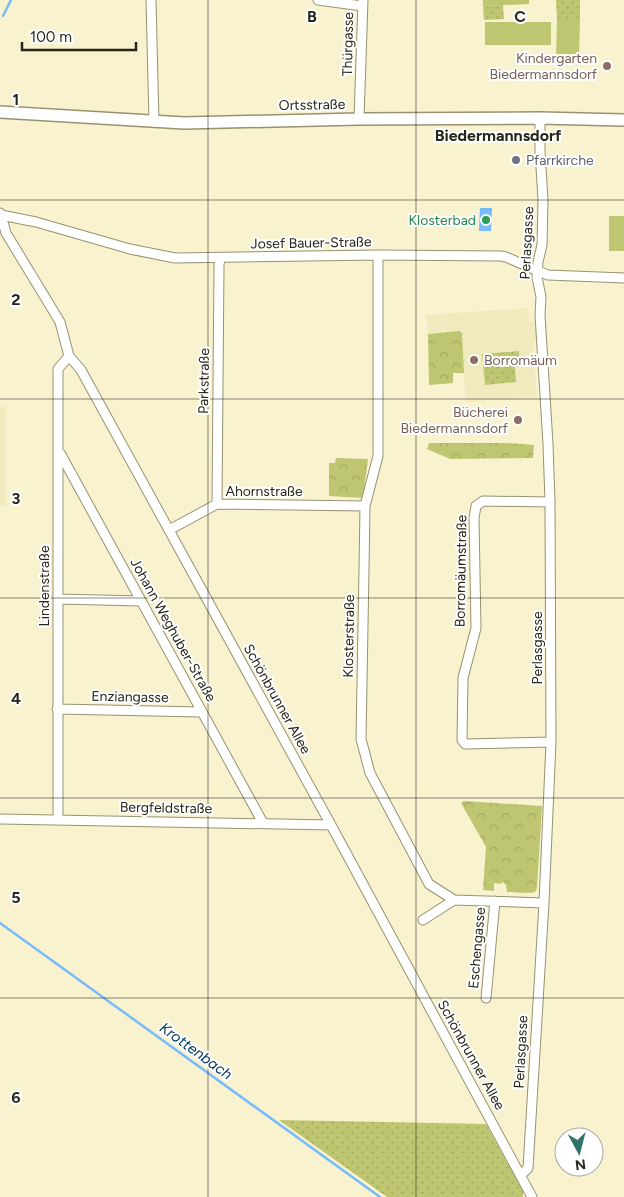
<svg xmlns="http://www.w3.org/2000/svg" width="624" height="1197" font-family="Figtree,sans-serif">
  <defs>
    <pattern id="grass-dots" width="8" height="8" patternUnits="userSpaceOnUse" patternTransform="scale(1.25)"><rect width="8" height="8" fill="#bec671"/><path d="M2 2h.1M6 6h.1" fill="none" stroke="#a3aa61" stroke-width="1.8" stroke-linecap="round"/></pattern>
    <pattern id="forest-crowns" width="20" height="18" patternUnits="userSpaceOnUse" patternTransform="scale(1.25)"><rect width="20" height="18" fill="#bec671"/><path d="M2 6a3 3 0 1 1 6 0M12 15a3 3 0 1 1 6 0" fill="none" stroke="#a3aa61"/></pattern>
  </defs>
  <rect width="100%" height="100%" fill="#f9f2cf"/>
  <!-- built -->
  <path fill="#f2eabf" d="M 528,308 L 529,322 L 535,321 L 537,341 L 533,342 L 537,397 L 466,402 L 461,333 L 459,331 L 428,334 L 426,315 Z
    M 0,407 L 6,407 L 6,505 L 0,506 Z"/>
  <!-- grass -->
  <path fill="url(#grass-dots)" d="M 556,0 L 580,0 L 580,18 L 557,18 Z
    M 503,5 L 504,19 L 484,20 L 483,6 Z
    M 519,351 L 520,367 L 515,367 L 516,382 L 485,385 L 482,354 Z
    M 279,1120 L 486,1124 L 523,1191 L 523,1197 L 387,1197 Z"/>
  <!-- forest -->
  <path fill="url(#forest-crowns)" d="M 459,331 L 462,333 L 464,373 L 453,373 L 453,383 L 429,385 L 428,334 Z
    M 429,443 L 509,443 L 534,445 L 533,458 L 450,459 L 427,449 Z
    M 336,458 L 368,459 L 363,498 L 329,496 L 329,463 L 335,463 Z
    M 464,801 L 542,806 L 537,888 L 535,892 L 530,893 L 507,892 L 506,885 L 503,882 L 500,884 L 494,883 L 494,891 L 483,890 L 486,847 L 461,803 Z"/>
  <!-- pitch -->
  <path fill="#bec671" d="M 483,0 L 529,0 L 529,4 L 483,6 Z
    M 557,18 L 580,18 L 579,59 L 556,58 Z
    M 485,22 L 551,22 L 551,45 L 485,45 Z
    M 609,216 L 624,216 L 624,251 L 609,251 Z
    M 523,818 L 535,819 L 534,830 L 523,829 Z"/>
  <!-- water -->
  <path fill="#78bbfb" d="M 480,208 L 492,208 L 491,231 L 479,231 Z"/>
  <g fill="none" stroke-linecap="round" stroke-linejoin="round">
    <!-- stream -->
    <path stroke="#78bbfb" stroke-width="2.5" d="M 3,16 L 11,0
      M 0,923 L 380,1197"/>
    <!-- street casing -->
    <g stroke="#989271" stroke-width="11">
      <path id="street" d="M 151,0 L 154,122
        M 318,0 L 362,6
        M 359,119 L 363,0
        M 0,213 L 1,215 L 36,222 L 130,249 L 175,258 L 378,255 L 501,256 L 506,257 L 538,271 L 548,275 L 624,278
        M 1,215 L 6,233 L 60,322 L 69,356 L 81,370 L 331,825 L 532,1197
        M 378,255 L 378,456 L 365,506 L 364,569 L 361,739 L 370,773 L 429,884 L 454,900 L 544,903
        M 60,453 L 263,823
        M 550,502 L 483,501 L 476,506 L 474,518 L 476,628 L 463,678 L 462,740 L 465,744 L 551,742
        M 217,504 L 219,265 L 220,258
        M 169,530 L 217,504 L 365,506
        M 58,599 L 141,601
        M 57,709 L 202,712
        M 0,819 L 331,825
        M 58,820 L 58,369 L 69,356
        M 423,920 L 454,900
        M 486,998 L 495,901
        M 521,1175 L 528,1168 L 544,903 L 551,742 L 550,502 L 548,444 L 540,315 L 541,297 L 537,277 L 538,262 L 542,245 L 543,200 L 540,151 L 540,118"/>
    </g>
    <!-- secondary casing -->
    <g stroke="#989271" stroke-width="14">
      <path id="secondary" d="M 0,112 L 184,123 L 359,119 L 540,118 L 624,120"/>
    </g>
    <!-- street -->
    <use href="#street" stroke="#fff" stroke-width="9"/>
    <!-- secondary -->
    <use href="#secondary" stroke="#fff" stroke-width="11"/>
  </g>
  <!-- grid -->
  <path fill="none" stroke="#282619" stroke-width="1" stroke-opacity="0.55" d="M 208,0 L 208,1197M 416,0 L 416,1197M 0,200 L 624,200M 0,399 L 624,399M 0,598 L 624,598M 0,798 L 624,798M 0,998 L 624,998"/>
  <!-- markers -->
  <g fill="#8d6e63" stroke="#fff" stroke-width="2">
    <circle cx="607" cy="66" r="5"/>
    <circle cx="474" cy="360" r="5"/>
    <circle cx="518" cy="420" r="5"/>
  </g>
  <circle fill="#6b7280" stroke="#fff" stroke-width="2" cx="516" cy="160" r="5"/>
  <circle fill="#2e9e5b" stroke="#fff" stroke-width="2" cx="486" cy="220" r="5"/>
  <g text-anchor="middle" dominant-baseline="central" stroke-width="4" stroke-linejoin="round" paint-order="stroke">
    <!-- street labels -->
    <g font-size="14" fill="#282619" stroke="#fff">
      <text transform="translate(348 44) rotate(-89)">Thürgasse</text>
      <text transform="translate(312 105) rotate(-1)">Ortsstraße</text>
      <text transform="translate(311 243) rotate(-1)">Josef Bauer-Straße</text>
      <text transform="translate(527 243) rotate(-87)">Perlasgasse</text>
      <text transform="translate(204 381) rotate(-89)">Parkstraße</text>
      <text x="264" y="491">Ahornstraße</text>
      <text transform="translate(461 571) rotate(-89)">Borromäumstraße</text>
      <text transform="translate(44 586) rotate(-90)">Lindenstraße</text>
      <text transform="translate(173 630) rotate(61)">Johann Weghuber-Straße</text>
      <text transform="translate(349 636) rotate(-89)">Klosterstraße</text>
      <text transform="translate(537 648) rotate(-90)">Perlasgasse</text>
      <text transform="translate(130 697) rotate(1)">Enziangasse</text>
      <text transform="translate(277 699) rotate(61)">Schönbrunner Allee</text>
      <text transform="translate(166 808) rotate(1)">Bergfeldstraße</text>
      <text transform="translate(477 948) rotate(-85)">Eschengasse</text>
      <text transform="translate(521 1052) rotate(-87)">Perlasgasse</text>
      <text transform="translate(471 1055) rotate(61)">Schönbrunner Allee</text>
    </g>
    <!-- education labels -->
    <g font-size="14" fill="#785e54" stroke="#fff" text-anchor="end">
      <text x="597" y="58">Kindergarten<tspan x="597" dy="16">Biedermannsdorf</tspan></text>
      <text x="484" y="360" text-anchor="start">Borromäum</text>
      <text x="508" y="412">Bücherei<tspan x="508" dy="16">Biedermannsdorf</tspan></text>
    </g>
    <!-- worship labels -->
    <g font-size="14" fill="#5b616d" stroke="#fff" text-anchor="start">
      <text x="526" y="160">Pfarrkirche</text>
    </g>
    <!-- leisure labels -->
    <g font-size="14" fill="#27864d" stroke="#fff" text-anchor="end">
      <text x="476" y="220">Klosterbad</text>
    </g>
    <!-- water labels -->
    <g font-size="15" font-style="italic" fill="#053961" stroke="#fff">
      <text transform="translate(196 1051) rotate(36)">Krottenbach</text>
    </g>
    <!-- quarter labels -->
    <g font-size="16" font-weight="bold" fill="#282619" stroke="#fff">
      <text x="498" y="135">Biedermannsdorf</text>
    </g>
  </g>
  <g font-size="16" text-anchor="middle" font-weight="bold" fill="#282619" stroke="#fff" stroke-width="4" stroke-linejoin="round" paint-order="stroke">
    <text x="312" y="22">B</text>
    <text x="520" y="22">C</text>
    <text x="16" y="105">1</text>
    <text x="16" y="305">2</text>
    <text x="16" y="504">3</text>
    <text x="16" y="704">4</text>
    <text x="16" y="903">5</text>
    <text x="16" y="1103">6</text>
  </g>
  <!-- north arrow -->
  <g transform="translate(579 1152) rotate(173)"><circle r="24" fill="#ffffff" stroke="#a9a8a3"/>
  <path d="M0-4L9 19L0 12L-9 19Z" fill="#2e746a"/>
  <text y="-8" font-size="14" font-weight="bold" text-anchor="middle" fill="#282619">N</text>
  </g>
  <!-- scale -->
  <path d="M22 42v8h114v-8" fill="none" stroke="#282619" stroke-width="2.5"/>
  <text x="30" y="42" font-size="15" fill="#282619" stroke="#ffffff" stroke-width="4" paint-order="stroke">100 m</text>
</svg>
